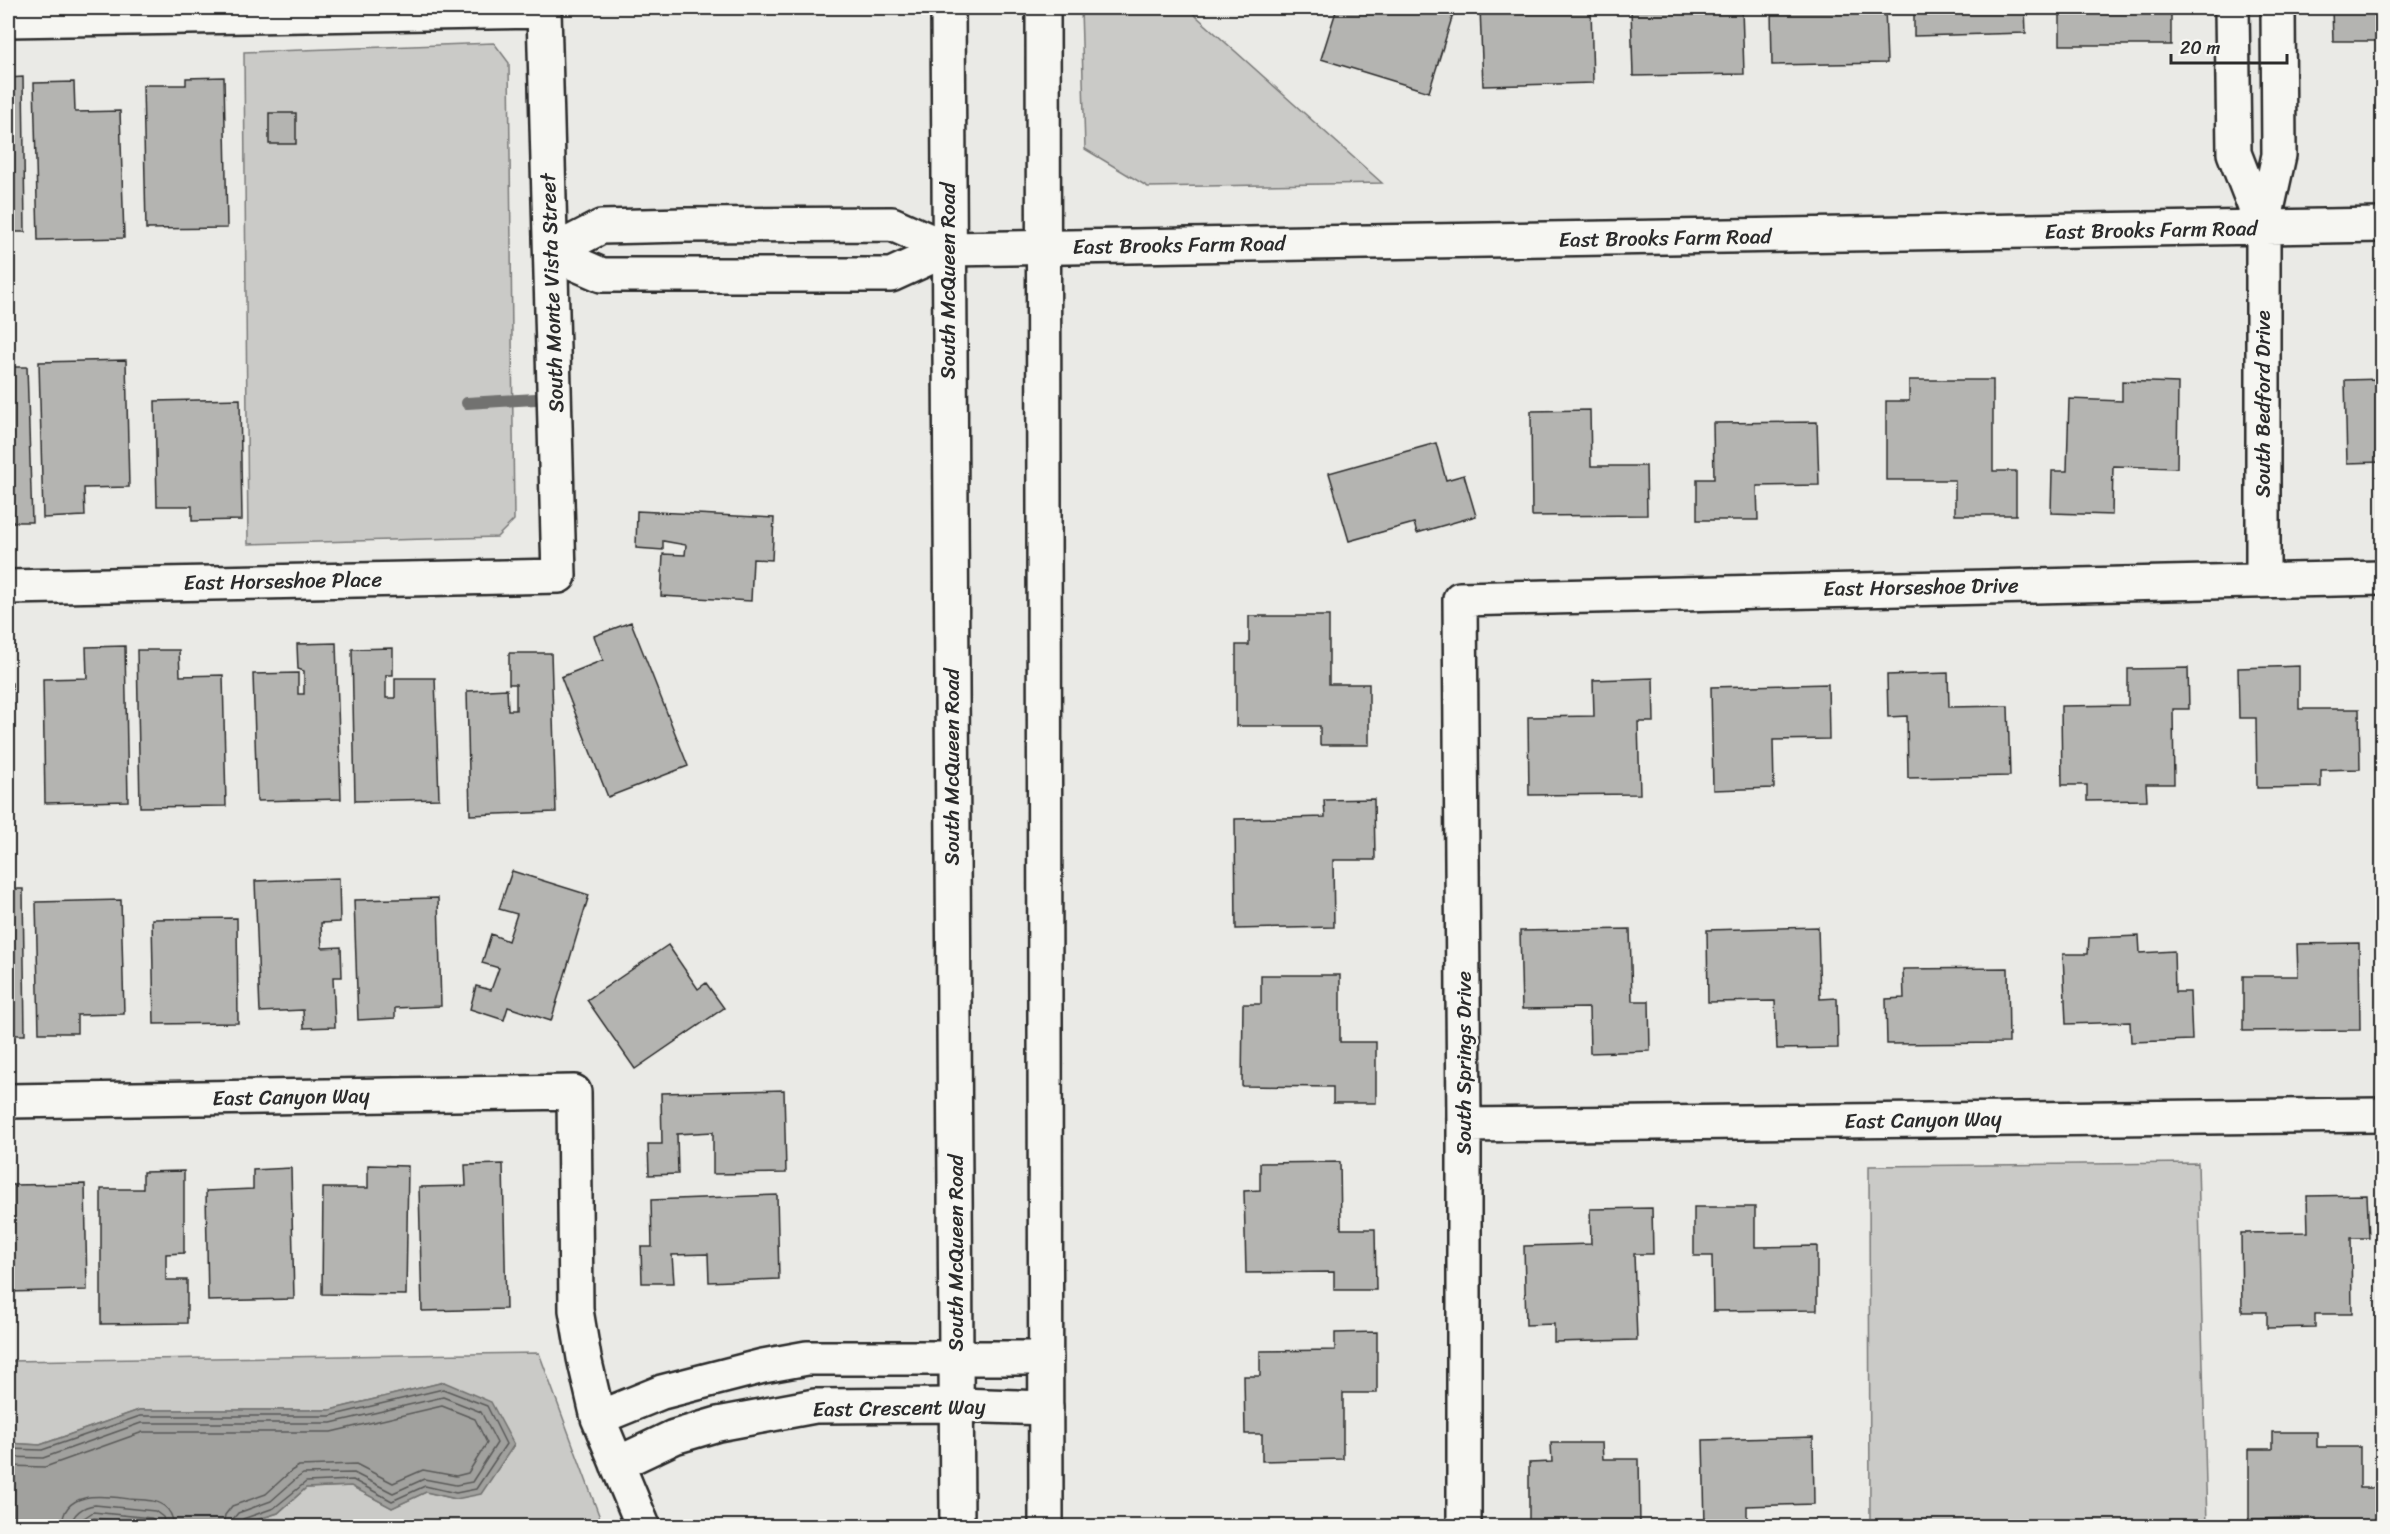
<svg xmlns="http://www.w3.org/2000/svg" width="2390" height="1534" font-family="Sriracha,sans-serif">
  <rect width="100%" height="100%" fill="#eaeae6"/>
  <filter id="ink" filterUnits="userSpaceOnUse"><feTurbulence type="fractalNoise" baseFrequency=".0167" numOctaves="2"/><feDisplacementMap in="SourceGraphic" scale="12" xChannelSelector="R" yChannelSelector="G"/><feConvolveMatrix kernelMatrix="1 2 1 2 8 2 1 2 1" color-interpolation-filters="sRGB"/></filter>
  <g filter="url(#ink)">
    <!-- green -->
    <path fill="#cacac7" stroke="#7a7a79" stroke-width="1.5" d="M 1081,8 L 1187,8 L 1382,183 L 1148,187 L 1085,149 Z
      M 494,43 L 509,63 L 514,520 L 497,537 L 248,544 L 244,52 Z
      M 2198,1163 L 2207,1526 L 1870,1526 L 1869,1166 Z
      M 539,1353 L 603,1526 L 237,1526 L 278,1513 L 306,1488 L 352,1486 L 392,1508 L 426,1492 L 456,1499 L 444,1382 L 330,1410 L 139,1410 L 40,1445 L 8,1443 L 8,1361 Z
      M 93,1518 L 180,1526 L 81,1526 Z"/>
    <!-- water -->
    <path fill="#a1a19e" stroke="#727270" stroke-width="1.5" d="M 444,1382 L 491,1402 L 514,1445 L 481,1494 L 456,1499 L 426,1492 L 392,1508 L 351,1486 L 306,1488 L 278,1513 L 237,1526 L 180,1526 L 94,1518 L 81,1526 L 8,1526 L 8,1443 L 40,1445 L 139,1410 L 330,1410 Z"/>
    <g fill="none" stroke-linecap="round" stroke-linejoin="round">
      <!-- shore -->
      <path stroke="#5a5a59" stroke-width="1.5" d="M 8,1449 L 42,1450 L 140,1416 L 330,1416 L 443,1389 L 487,1406 L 506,1444 L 476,1489 L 456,1493 L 425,1486 L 392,1501 L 353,1480 L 306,1482 L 274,1508 L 243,1519 L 240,1526
        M 8,1457 L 43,1458 L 141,1423 L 331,1423 L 443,1397 L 481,1412 L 497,1443 L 472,1482 L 456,1485 L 424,1479 L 393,1493 L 354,1473 L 303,1474 L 297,1478 L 271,1501 L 238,1513 L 233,1519 L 232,1526
        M 8,1466 L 45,1467 L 143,1432 L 331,1432 L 442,1406 L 475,1419 L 487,1443 L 468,1473 L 456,1476 L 423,1470 L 393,1483 L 356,1464 L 299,1466 L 291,1471 L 266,1494 L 232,1506 L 225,1515 L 223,1526
        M 62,1526 C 63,1489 104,1496 129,1499 C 140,1500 155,1499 164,1506 C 171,1511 173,1518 174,1526
        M 71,1526 C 72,1514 83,1506 95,1505 L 155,1511 L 163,1517 L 165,1526
        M 79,1526 L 81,1520 L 93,1512 L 151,1518 L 156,1521 L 157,1526"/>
      <!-- stream -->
      <path stroke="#727270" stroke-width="12" d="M 467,403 L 553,398"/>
    </g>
    <!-- building -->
    <path fill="#b4b4b1" stroke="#2b2b2b" stroke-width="1.5" d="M 1337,8 L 1455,8 L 1429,92 L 1321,59 Z
      M 1480,8 L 1591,8 L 1593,83 L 1483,86 Z
      M 1631,8 L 1742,8 L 1744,74 L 1633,76 Z
      M 1771,8 L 1885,8 L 1887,63 L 1772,65 Z
      M 1914,8 L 2025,8 L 2026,33 L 1914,36 Z
      M 2060,8 L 2171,8 L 2171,45 L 2060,45 Z
      M 2332,8 L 2382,8 L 2382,41 L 2333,41 Z
      M 23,77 L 25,232 L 8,232 L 8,78 Z
      M 224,77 L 227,228 L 146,229 L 143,85 L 186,85 L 186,78 Z
      M 74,82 L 75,112 L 120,111 L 124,238 L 38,240 L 34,83 Z
      M 269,113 L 296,113 L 296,144 L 269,144 Z
      M 126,360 L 129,487 L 84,488 L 85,516 L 43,518 L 39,362 Z
      M 8,367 L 27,367 L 32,522 L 8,522 Z
      M 2382,379 L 2382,462 L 2347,463 L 2345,380 Z
      M 1909,380 L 1993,380 L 1993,471 L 2016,471 L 2016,515 L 1955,515 L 1955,480 L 1886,480 L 1886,401 L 1909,401 Z
      M 2122,381 L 2178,383 L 2177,468 L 2113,466 L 2112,515 L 2051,513 L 2052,471 L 2067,471 L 2069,399 L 2122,401 Z
      M 240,399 L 242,520 L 192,521 L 192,506 L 157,506 L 155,401 Z
      M 1590,410 L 1591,466 L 1646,466 L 1647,515 L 1532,516 L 1531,411 Z
      M 1817,422 L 1819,485 L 1757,486 L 1758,520 L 1697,520 L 1697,479 L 1714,479 L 1713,423 Z
      M 1436,443 L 1446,480 L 1464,475 L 1476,516 L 1417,533 L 1414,523 L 1349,541 L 1329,473 Z
      M 637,511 L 774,518 L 772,560 L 753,559 L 751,601 L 661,596 L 663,554 L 685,555 L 686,545 L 663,541 L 663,550 L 636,548 Z
      M 1249,616 L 1329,616 L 1329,684 L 1369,684 L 1369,745 L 1320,745 L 1320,726 L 1236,726 L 1236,645 L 1249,645 Z
      M 631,622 L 688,766 L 608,797 L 561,677 L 603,660 L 594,636 Z
      M 336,643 L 341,799 L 257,801 L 253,674 L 298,673 L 298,694 L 304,694 L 304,671 L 298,669 L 297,644 Z
      M 125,646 L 128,801 L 45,803 L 43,679 L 87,678 L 86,647 Z
      M 393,648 L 393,675 L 386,675 L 386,698 L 395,698 L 395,678 L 435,678 L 439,799 L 355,801 L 352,649 Z
      M 137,650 L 179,650 L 180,676 L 223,675 L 226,806 L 140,807 Z
      M 509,653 L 551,653 L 556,812 L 470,815 L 467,691 L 507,689 L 508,710 L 516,710 L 516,684 L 509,684 Z
      M 2299,666 L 2299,709 L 2359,709 L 2360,769 L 2321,770 L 2321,787 L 2257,788 L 2256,718 L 2239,718 L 2238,668 Z
      M 2188,668 L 2189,709 L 2173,709 L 2174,784 L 2146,784 L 2147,800 L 2087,801 L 2087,785 L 2062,785 L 2061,706 L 2128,705 L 2128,669 Z
      M 1948,673 L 1949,707 L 2008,706 L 2010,776 L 1908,778 L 1907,716 L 1888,717 L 1887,675 Z
      M 1653,678 L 1654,722 L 1638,722 L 1640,794 L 1529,795 L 1528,717 L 1594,716 L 1593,680 Z
      M 8,683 L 12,683 L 15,810 L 8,810 Z
      M 1828,684 L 1829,739 L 1773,740 L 1774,788 L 1713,790 L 1711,687 Z
      M 1374,799 L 1375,860 L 1333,860 L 1334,927 L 1236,929 L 1235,819 L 1325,817 L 1324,800 Z
      M 512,871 L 589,895 L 551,1021 L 508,1007 L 504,1020 L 470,1009 L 476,986 L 491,990 L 499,968 L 482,963 L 491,934 L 508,941 L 517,914 L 499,909 Z
      M 339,878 L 340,922 L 321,923 L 322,948 L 341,947 L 342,977 L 333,977 L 335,1027 L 304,1028 L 303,1010 L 260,1012 L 255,881 Z
      M 8,889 L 23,889 L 25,1035 L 8,1035 Z
      M 438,898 L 441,1006 L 395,1008 L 395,1018 L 358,1020 L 354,900 Z
      M 121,900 L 124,1014 L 77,1015 L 77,1033 L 39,1033 L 36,902 Z
      M 237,918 L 238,1023 L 154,1024 L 152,919 Z
      M 1818,927 L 1820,999 L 1837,998 L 1838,1048 L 1777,1049 L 1775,1001 L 1708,1002 L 1707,930 Z
      M 1630,929 L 1632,1001 L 1649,1001 L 1650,1051 L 1590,1053 L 1589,1008 L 1522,1009 L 1520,931 Z
      M 2139,936 L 2140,953 L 2174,951 L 2175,992 L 2190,992 L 2192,1040 L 2131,1042 L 2130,1022 L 2066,1024 L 2063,954 L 2088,954 L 2089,938 Z
      M 2359,943 L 2360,1030 L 2243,1031 L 2243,976 L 2298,976 L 2297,944 Z
      M 668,945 L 698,989 L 706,983 L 724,1008 L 635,1069 L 587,1000 Z
      M 2008,968 L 2009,1043 L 1887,1044 L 1886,999 L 1904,998 L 1903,969 Z
      M 1261,975 L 1340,975 L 1340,1042 L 1376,1042 L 1376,1103 L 1333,1103 L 1333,1087 L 1242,1086 L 1243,1004 L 1261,1004 Z
      M 784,1090 L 786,1173 L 713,1174 L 713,1132 L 677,1134 L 678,1174 L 649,1175 L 648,1144 L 662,1144 L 661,1093 Z
      M 1340,1162 L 1341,1229 L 1375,1229 L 1376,1290 L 1334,1290 L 1334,1272 L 1246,1273 L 1244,1191 L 1260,1190 L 1260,1163 Z
      M 503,1164 L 506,1309 L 422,1311 L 419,1187 L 466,1186 L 465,1165 Z
      M 368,1165 L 408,1166 L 406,1295 L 322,1294 L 323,1188 L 368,1188 Z
      M 291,1168 L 294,1299 L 208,1301 L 206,1191 L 253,1189 L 253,1170 Z
      M 184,1171 L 184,1253 L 166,1254 L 166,1280 L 187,1280 L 187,1323 L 101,1324 L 101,1189 L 143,1189 L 143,1172 Z
      M 85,1184 L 87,1290 L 8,1292 L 8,1185 Z
      M 777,1195 L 779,1279 L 709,1282 L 708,1254 L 672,1255 L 674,1283 L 642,1283 L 641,1247 L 652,1247 L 651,1200 Z
      M 2367,1195 L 2369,1238 L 2351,1238 L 2352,1314 L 2315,1314 L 2315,1327 L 2267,1328 L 2267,1312 L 2242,1312 L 2241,1233 L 2308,1232 L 2307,1196 Z
      M 1694,1207 L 1755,1207 L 1755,1247 L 1817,1246 L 1817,1310 L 1713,1311 L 1712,1256 L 1694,1256 Z
      M 1652,1208 L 1653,1254 L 1634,1254 L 1637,1340 L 1554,1342 L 1554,1324 L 1526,1325 L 1524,1246 L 1591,1244 L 1590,1209 Z
      M 1377,1332 L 1377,1393 L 1343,1393 L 1343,1459 L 1262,1461 L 1262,1434 L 1245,1434 L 1244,1376 L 1260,1376 L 1260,1351 L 1335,1350 L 1335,1333 Z
      M 2272,1432 L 2317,1432 L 2317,1447 L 2360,1447 L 2360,1488 L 2376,1488 L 2377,1526 L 2316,1526 L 2316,1518 L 2249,1519 L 2249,1449 L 2272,1449 Z
      M 1813,1437 L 1814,1504 L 1747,1506 L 1747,1526 L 1705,1526 L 1703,1440 Z
      M 1551,1443 L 1602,1443 L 1603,1459 L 1639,1459 L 1640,1526 L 1529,1526 L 1529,1463 L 1552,1462 Z"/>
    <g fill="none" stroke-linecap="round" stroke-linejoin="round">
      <!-- minor casing -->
      <g stroke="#2b2b2b" stroke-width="38">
        <path id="minor" d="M 2232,8 L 2234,153 L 2263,228
          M 8,20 L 544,11 L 559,576 L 8,587
          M 551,253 L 602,275 L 891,275 L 948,249 L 2382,225
          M 551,253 L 601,227 L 685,225 L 892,224 L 948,249
          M 2263,579 L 2263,228 L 2279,155 L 2278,8
          M 8,1101 L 574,1092 L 576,1310 L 584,1358 L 598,1418 L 643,1526
          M 1464,1125 L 2382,1115
          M 598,1418 L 662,1392 L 763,1366 L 807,1358 L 1046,1358
          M 617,1464 L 674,1437 L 718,1424 L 815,1406 L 957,1405 L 1046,1408
          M 1464,1526 L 1464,1125 L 1460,599 L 2382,578"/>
      </g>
      <!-- secondary casing -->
      <g stroke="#2b2b2b" stroke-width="38">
        <path id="secondary" d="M 948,8 L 957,1526
          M 1043,8 L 1046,1526"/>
      </g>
      <!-- minor -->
      <use href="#minor" stroke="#f6f6f2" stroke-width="33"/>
      <!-- secondary -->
      <use href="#secondary" stroke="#f6f6f2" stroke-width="33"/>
    </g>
  </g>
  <g text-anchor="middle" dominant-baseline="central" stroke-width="5" stroke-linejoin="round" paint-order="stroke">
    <!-- street labels -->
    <g font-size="21" fill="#2b2b2b" stroke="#f6f6f2">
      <text transform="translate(2151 230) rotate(-1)">East Brooks Farm Road</text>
      <text transform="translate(1665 238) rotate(-1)">East Brooks Farm Road</text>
      <text transform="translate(1179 245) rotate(-1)">East Brooks Farm Road</text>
      <text transform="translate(948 281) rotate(-90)">South McQueen Road</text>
      <text transform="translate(552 293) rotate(-92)">South Monte Vista Street</text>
      <text transform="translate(2263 404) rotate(-90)">South Bedford Drive</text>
      <text transform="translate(283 581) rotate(-1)">East Horseshoe Place</text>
      <text transform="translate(1921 587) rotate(-1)">East Horseshoe Drive</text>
      <text transform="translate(952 767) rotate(-90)">South McQueen Road</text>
      <text transform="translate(1464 1063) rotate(-90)">South Springs Drive</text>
      <text transform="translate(291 1097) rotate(-1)">East Canyon Way</text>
      <text transform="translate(1923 1120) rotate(-1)">East Canyon Way</text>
      <text transform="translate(956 1253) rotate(-90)">South McQueen Road</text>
      <text transform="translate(899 1408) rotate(-1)">East Crescent Way</text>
    </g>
  </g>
  <!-- margin -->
  <rect width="2390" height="1534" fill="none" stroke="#f6f6f2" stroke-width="30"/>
  <rect x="15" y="15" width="2360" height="1504" fill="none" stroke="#2b2b2b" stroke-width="2" filter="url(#ink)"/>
  <!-- scale -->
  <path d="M2171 54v9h116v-9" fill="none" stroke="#2b2b2b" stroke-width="3"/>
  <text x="2180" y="54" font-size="18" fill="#2b2b2b" stroke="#f6f6f2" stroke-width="4.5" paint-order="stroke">20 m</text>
</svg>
